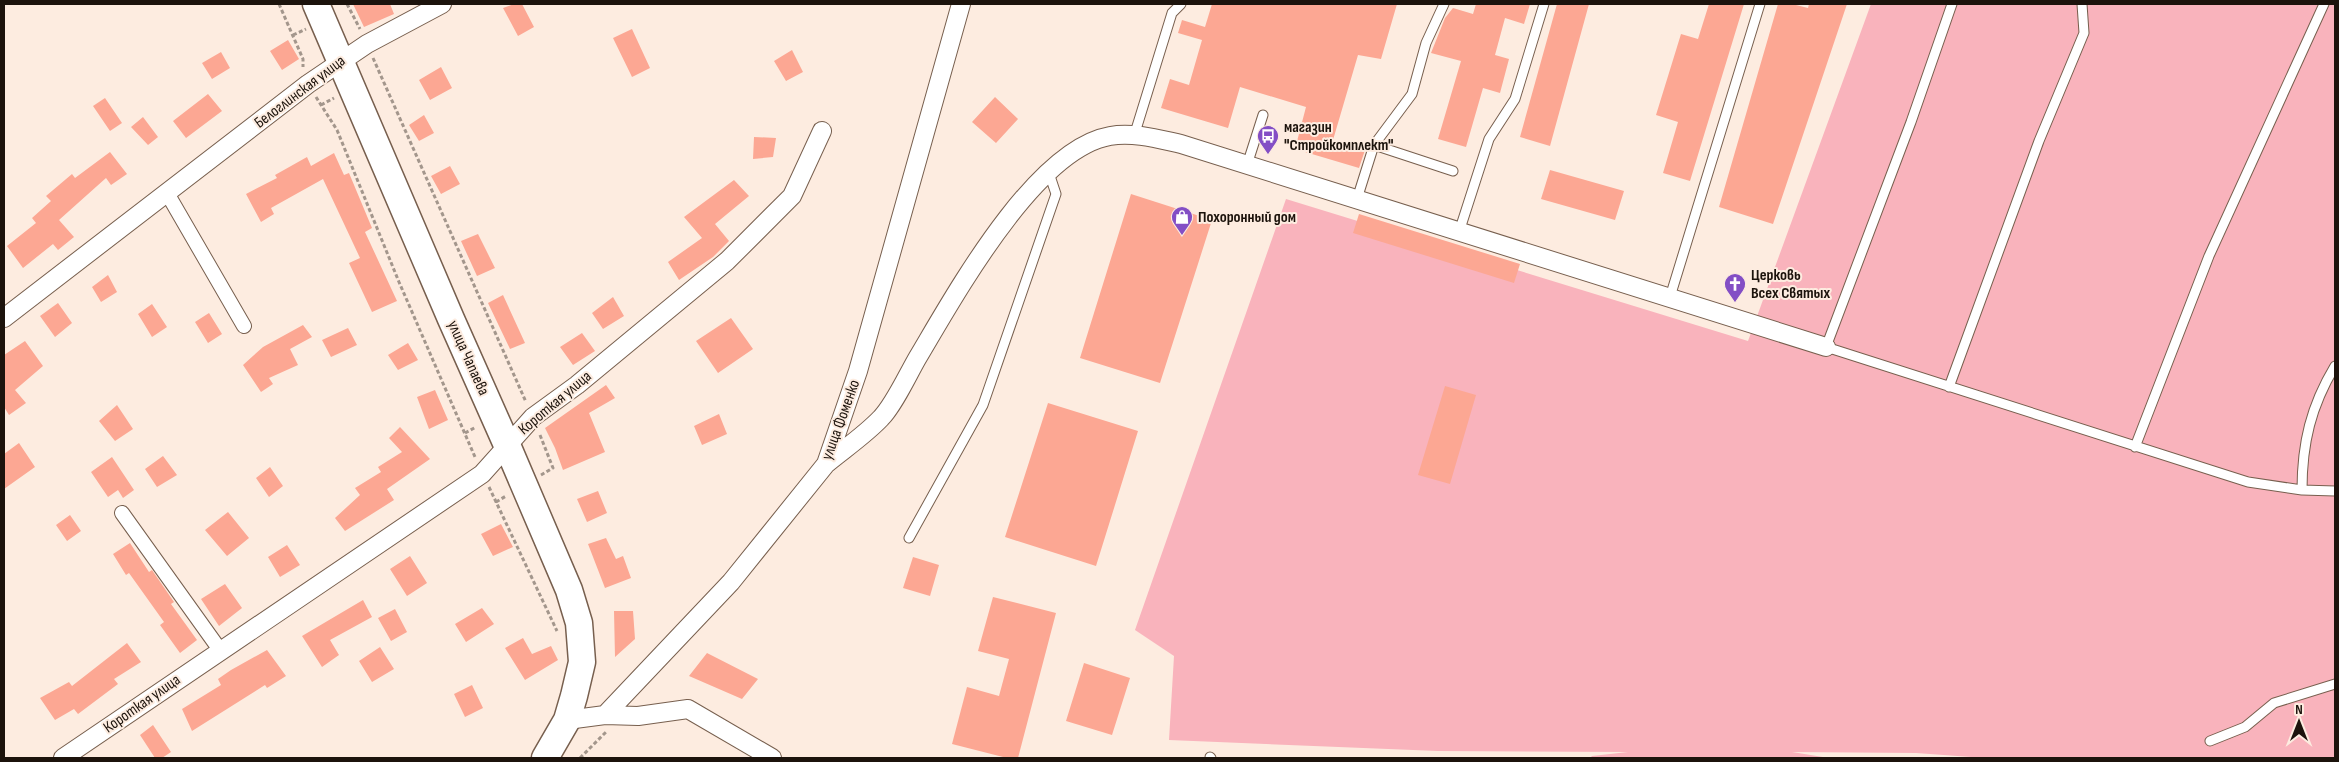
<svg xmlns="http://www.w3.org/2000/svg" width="2339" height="762" font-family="'Sofia Sans Condensed',sans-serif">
  <rect width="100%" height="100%" fill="#fdece0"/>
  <!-- green -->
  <path fill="#f9b3bc" d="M 1871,4 L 2335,4 L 2335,757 L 2330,758 L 1985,758 L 1916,753 L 1792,752 L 1829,758 L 1590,758 L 1592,756 L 1628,752 L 1438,751 L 1169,740 L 1174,656 L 1135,630 L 1286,199 L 1748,341 Z"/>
  <!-- building -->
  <path fill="#fca793" d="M 353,4 L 390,4 L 394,14 L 364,27 Z
    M 514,4 L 522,4 L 534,27 L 518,36 L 503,8 Z
    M 1212,4 L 1397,4 L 1381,59 L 1358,55 L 1333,140 L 1365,150 L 1359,168 L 1295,149 L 1306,107 L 1240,87 L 1228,128 L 1161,108 L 1170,79 L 1189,85 L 1202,40 L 1178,33 L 1182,20 L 1205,27 Z
    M 1476,4 L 1530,4 L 1524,24 L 1505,18 L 1495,55 L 1509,59 L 1500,93 L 1483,88 L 1466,147 L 1438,139 L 1461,61 L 1431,53 L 1445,18 L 1453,8 L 1473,14 Z
    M 1557,4 L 1589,4 L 1550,146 L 1520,137 Z
    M 1709,4 L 1744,4 L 1690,181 L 1663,173 L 1678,122 L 1656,115 L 1681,34 L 1698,39 Z
    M 1778,4 L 1792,4 L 1808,8 L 1809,4 L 1847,4 L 1773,224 L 1719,207 Z
    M 632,29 L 650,68 L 632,77 L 613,38 Z
    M 288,40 L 299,59 L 282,70 L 270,51 Z
    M 792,50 L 803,72 L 786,81 L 774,61 Z
    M 221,52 L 230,68 L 212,79 L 202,63 Z
    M 441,67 L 452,88 L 430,100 L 419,80 Z
    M 208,94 L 222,111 L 186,138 L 173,121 Z
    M 995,97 L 1018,119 L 996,143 L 972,122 Z
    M 105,98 L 122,123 L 110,131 L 93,106 Z
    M 424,115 L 434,133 L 419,141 L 409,125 Z
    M 143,117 L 158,137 L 148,145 L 131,127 Z
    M 754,137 L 776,138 L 773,157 L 753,159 Z
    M 110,152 L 127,174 L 111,185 L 106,178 L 59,220 L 74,237 L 58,250 L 53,244 L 23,268 L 7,246 L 36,223 L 32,218 L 51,201 L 46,196 L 72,174 L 75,178 Z
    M 334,153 L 344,175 L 349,173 L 372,228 L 365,232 L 397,301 L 372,312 L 349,263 L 360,258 L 323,179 L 271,208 L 274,214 L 261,222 L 246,194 L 277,178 L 275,175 L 307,157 L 311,166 Z
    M 450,166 L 460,184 L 441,194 L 431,176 Z
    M 1550,170 L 1624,191 L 1615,220 L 1541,199 Z
    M 734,180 L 749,196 L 715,224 L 729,241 L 713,257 L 679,280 L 668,262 L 702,238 L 684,217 Z
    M 1131,194 L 1212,220 L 1160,383 L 1080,358 Z
    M 1359,214 L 1520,264 L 1514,283 L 1353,233 Z
    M 478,234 L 495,268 L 477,276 L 461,241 Z
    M 108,275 L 117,292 L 101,302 L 92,287 Z
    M 503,295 L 525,343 L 510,349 L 488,303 Z
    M 613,297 L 624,316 L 603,329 L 592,313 Z
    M 58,303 L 72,323 L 55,337 L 40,316 Z
    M 152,304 L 167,327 L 152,337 L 138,314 Z
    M 209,313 L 222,334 L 208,343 L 195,322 Z
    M 731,318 L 753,349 L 718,373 L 696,341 Z
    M 303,325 L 312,337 L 290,349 L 298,365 L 269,378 L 273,384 L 261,392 L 243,365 L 263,347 Z
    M 348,328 L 357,345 L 331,357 L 322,340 Z
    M 582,333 L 595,351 L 573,365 L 560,347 Z
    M 25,341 L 43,366 L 15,390 L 26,403 L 9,415 L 4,407 L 4,355 Z
    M 408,343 L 418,360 L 398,370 L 388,355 Z
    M 606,385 L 615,398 L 589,413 L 605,452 L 563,470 L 555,448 L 545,428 Z
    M 1445,386 L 1476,395 L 1450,484 L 1418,475 Z
    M 435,390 L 448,420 L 429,429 L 417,397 Z
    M 1048,403 L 1138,431 L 1096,566 L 1005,537 Z
    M 117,405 L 133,429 L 115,441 L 99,421 Z
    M 719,414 L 727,434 L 702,445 L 694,426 Z
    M 400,427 L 430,459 L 387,489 L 394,500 L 345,531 L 335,518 L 360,495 L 355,488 L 381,472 L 378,467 L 402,452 L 389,438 Z
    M 19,443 L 35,467 L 4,489 L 4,454 Z
    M 163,456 L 177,475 L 157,487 L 145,469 Z
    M 112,457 L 134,490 L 123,498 L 118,490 L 108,497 L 91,472 Z
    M 270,467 L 283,486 L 269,497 L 256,478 Z
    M 598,491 L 607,513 L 587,522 L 577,499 Z
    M 228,512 L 249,538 L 227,556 L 205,530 Z
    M 70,515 L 81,531 L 67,541 L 56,525 Z
    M 501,524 L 513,547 L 493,556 L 481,534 Z
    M 606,538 L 616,559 L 623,556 L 631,578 L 605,588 L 588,544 Z
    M 130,543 L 149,572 L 152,570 L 174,602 L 171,604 L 197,640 L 180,653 L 160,625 L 164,622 L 129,573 L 126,575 L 113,554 Z
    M 287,545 L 300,565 L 280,577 L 268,557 Z
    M 410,556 L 427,583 L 407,596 L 390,569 Z
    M 913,557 L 939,565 L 930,596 L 903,588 Z
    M 225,584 L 242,608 L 219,626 L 201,599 Z
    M 993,597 L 1056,613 L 1018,758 L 1007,758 L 952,744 L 967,687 L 999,696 L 1009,659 L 978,651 Z
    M 363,600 L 372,617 L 330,640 L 339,655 L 322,667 L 302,636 Z
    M 482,608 L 494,624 L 466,642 L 455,624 Z
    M 395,609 L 407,632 L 391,641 L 378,618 Z
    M 614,611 L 633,611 L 635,639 L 615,657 Z
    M 523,638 L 532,654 L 551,646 L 558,660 L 525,680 L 505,648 Z
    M 127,643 L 141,662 L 114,679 L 118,684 L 78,714 L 74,709 L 55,720 L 40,698 L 69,682 L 72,686 Z
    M 380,647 L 394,669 L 372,682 L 359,661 Z
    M 267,650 L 286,676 L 267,688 L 265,685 L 192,731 L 182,709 L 221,685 L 218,679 L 231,670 Z
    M 707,653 L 758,679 L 742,699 L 689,676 Z
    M 1084,663 L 1130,678 L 1112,735 L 1066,721 Z
    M 472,685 L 483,708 L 465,717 L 454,694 Z
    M 153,725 L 171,752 L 162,758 L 155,758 L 140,735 Z"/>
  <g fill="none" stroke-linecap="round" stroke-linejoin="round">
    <!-- service casing -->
    <g stroke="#775f4e" stroke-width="11">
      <path id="service" d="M 1952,4 L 1911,122 L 1826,347 L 2248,482 L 2302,490 L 2335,491
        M 1134,136 L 1172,13 L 1181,4
        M 1374,145 L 1453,171
        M 1247,165 L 1263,115
        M 1357,199 L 1374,145 L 1412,94 L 1426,43 L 1444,4
        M 1459,232 L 1489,139 L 1515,99 L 1544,4
        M 1670,297 L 1760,4
        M 1949,387 L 2039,141 L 2084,33 L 2082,4
        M 2135,447 L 2209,256 L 2324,4
        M 2302,490 C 2302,443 2311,406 2335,366
        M 909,538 L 983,405 L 1056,194 L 1049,173
        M 2210,741 L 2245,727 L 2274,703 L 2335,684
        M 1210,757 L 1211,758"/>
    </g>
    <!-- pedestrian casing -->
    <g stroke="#775f4e" stroke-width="16">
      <path id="pedestrian" d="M 167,193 L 244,326
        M 122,513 L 220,650"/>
    </g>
    <!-- minor casing -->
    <g stroke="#775f4e" stroke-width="20">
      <path id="minor" d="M 4,318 L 308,84 L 367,44 L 442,4
        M 826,464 C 844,449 865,435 881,418 C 894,405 908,374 918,357 C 955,295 1035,149 1110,136 C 1134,132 1158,139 1181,144 L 1826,347
        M 605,715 L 638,716 L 688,709 L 772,758
        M 567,720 L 605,715 L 731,582 L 826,464 L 858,371 L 961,4
        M 63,758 L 482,474 L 533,417 L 577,385 L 727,261 L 792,196 L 822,131"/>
    </g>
    <!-- secondary casing -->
    <g stroke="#775f4e" stroke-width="29">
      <path id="secondary" d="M 316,4 L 451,319 L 507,445 L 569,590 L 579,623 L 582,662 L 574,696 L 567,720 L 545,758"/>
    </g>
    <!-- path -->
    <path stroke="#a3968c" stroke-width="3" stroke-dasharray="4 2.5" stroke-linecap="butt" d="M 279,4 L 303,59 L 303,67
      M 347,4 L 360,29
      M 293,35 L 306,29
      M 373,58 L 526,402
      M 316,97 L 337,130 L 399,282 L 475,457
      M 321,105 L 334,98
      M 465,433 L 476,427
      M 540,435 L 553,468 L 541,475
      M 489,487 L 557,631
      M 496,502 L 506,496
      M 580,758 L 606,732"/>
    <!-- service -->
    <use href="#service" stroke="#fff" stroke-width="9"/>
    <!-- pedestrian -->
    <use href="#pedestrian" stroke="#fff" stroke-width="14"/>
    <!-- minor -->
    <use href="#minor" stroke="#fff" stroke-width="18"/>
    <!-- secondary -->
    <use href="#secondary" stroke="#fff" stroke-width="26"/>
  </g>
  <!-- icons -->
  <defs>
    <g id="bus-pin" transform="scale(1.125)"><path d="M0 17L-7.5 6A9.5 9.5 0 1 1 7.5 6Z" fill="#834ec5" stroke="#fdece0"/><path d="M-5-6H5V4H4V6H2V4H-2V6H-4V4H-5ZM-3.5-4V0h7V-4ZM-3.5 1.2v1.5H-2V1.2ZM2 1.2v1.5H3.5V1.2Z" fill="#fff"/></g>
    <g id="shop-pin" transform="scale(1.125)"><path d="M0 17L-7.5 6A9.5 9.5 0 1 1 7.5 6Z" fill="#834ec5" stroke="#fdece0"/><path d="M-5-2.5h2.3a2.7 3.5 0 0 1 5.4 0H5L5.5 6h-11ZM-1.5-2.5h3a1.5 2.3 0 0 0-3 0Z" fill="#fff"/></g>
    <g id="church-pin" transform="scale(1.125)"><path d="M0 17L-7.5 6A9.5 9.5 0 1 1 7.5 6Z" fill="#834ec5" stroke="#fdece0"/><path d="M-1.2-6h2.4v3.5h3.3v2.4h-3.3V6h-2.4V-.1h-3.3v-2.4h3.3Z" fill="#fff"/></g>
  </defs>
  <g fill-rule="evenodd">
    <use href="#bus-pin" x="1268" y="136"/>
    <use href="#shop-pin" x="1182" y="217"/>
    <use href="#church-pin" x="1735" y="284"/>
  </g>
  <g text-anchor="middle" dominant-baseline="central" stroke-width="4" stroke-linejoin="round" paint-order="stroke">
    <!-- street labels -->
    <g font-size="16" fill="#1c130c" stroke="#fdece0">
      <text transform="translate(300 92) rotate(-37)">Белоглинская улица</text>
      <text transform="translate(468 358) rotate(66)">улица Чапаева</text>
      <text transform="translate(555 403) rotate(-40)">Короткая улица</text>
      <text transform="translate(841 420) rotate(-70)">улица Фоменко</text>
      <text transform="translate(142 704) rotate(-35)">Короткая улица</text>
    </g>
    <!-- poi labels -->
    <g font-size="16" font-weight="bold" fill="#1c130c" stroke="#fdece0" text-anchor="start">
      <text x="1284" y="127">магазин<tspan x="1284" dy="18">"Стройкомплект"</tspan></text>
      <text x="1198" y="217">Похоронный дом</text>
      <text x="1751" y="275">Церковь<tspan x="1751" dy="18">Всех Святых</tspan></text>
    </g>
  </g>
  <!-- border -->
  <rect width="2339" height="762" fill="none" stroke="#1c130c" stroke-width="10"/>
  <!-- north arrow -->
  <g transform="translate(2299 722)" stroke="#fdece0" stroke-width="4" paint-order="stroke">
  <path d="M0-4L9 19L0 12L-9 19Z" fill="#1c130c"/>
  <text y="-8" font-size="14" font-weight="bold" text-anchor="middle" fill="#1c130c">N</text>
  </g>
</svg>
